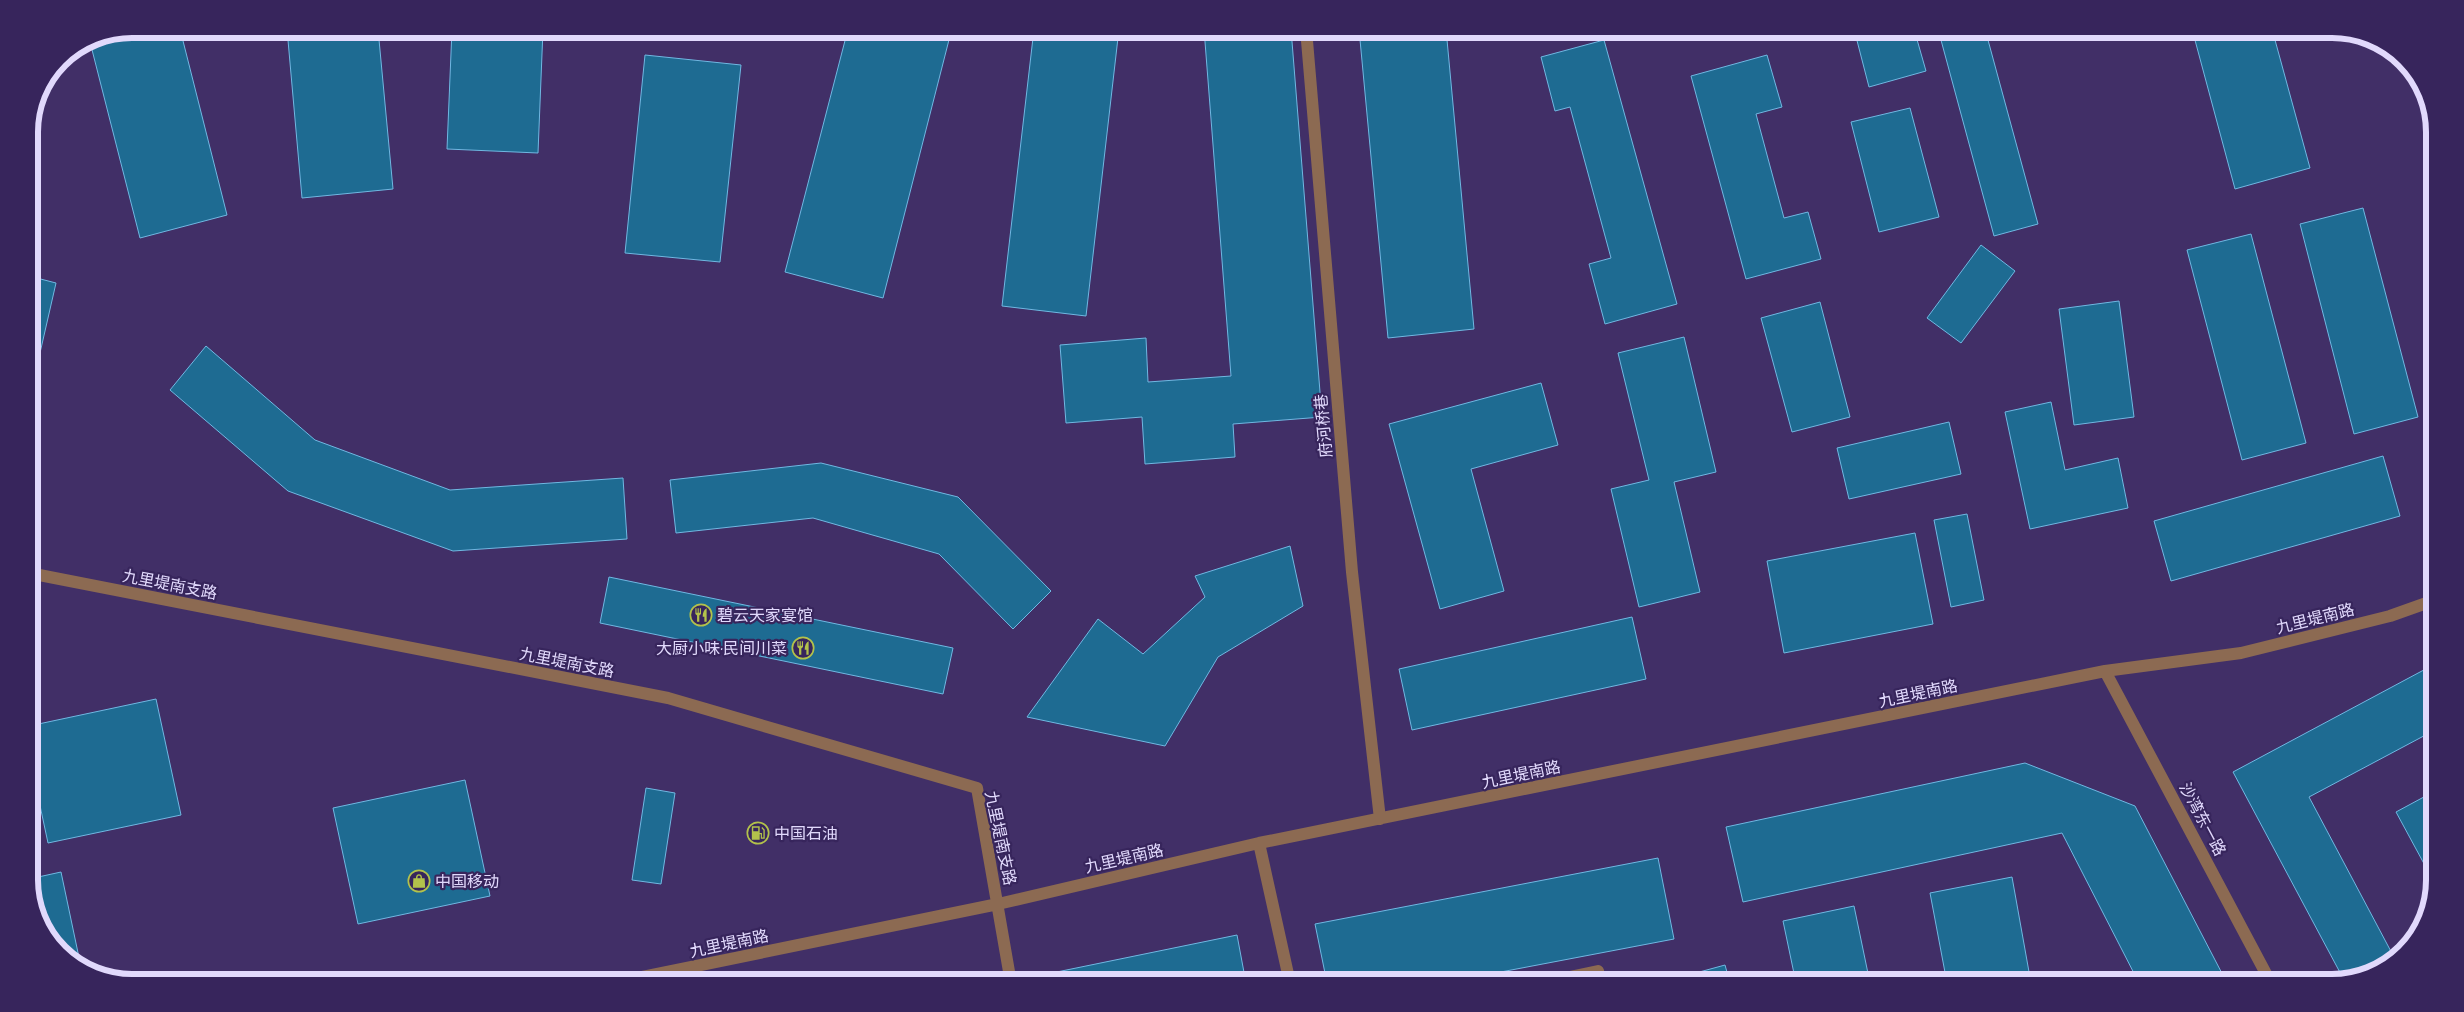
<svg xmlns="http://www.w3.org/2000/svg" width="2464" height="1012" font-family="Quicksand,'Noto Sans SC',sans-serif">
  <rect width="100%" height="100%" fill="#412f67"/>
  <!-- building -->
  <path fill="#1e6b92" stroke="#70b8e2" d="M 131,29 L 180,29 L 227,215 L 140,238 L 89,38 Z
    M 287,29 L 378,29 L 393,189 L 302,198 Z
    M 452,29 L 543,29 L 538,153 L 447,149 Z
    M 692,29 L 749,29 L 748,37 Z
    M 848,29 L 938,29 L 951,32 L 883,298 L 785,272 Z
    M 1034,29 L 1119,29 L 1086,316 L 1002,306 Z
    M 1204,29 L 1291,29 L 1322,417 L 1233,424 L 1235,457 L 1145,464 L 1142,417 L 1066,423 L 1060,345 L 1146,338 L 1148,382 L 1231,376 Z
    M 1359,29 L 1446,29 L 1474,329 L 1388,338 Z
    M 1854,29 L 1914,29 L 1926,71 L 1869,87 Z
    M 1938,29 L 1985,29 L 2038,224 L 1994,236 Z
    M 2192,29 L 2272,29 L 2310,168 L 2235,189 Z
    M 1604,40 L 1677,304 L 1605,324 L 1589,264 L 1611,258 L 1570,107 L 1555,111 L 1541,57 Z
    M 645,55 L 741,65 L 720,262 L 625,253 Z
    M 1767,55 L 1782,107 L 1756,114 L 1784,218 L 1808,212 L 1821,259 L 1746,279 L 1691,76 Z
    M 1910,108 L 1939,217 L 1879,232 L 1851,122 Z
    M 2363,208 L 2418,417 L 2354,434 L 2300,224 Z
    M 2251,234 L 2306,443 L 2242,460 L 2187,250 Z
    M 1981,245 L 2015,271 L 1961,343 L 1927,318 Z
    M 29,276 L 56,283 L 29,401 Z
    M 2119,301 L 2134,417 L 2074,425 L 2059,309 Z
    M 1820,302 L 1850,417 L 1792,432 L 1761,318 Z
    M 1684,337 L 1716,472 L 1674,482 L 1700,592 L 1639,607 L 1611,489 L 1649,480 L 1618,353 Z
    M 206,346 L 315,440 L 450,490 L 623,478 L 627,539 L 453,551 L 288,491 L 170,390 Z
    M 1541,383 L 1558,445 L 1471,469 L 1504,591 L 1440,609 L 1389,424 Z
    M 2051,402 L 2065,470 L 2118,458 L 2128,508 L 2030,529 L 2005,412 Z
    M 1949,422 L 1961,474 L 1849,499 L 1837,448 Z
    M 2383,456 L 2400,516 L 2171,581 L 2154,521 Z
    M 821,463 L 958,497 L 1051,591 L 1013,629 L 939,554 L 813,518 L 676,533 L 670,480 Z
    M 1967,514 L 1984,600 L 1951,607 L 1934,520 Z
    M 1915,533 L 1933,624 L 1784,653 L 1767,561 Z
    M 1290,546 L 1303,606 L 1218,657 L 1165,746 L 1027,717 L 1098,619 L 1143,654 L 1205,597 L 1195,576 Z
    M 609,577 L 953,648 L 943,694 L 600,623 Z
    M 1632,617 L 1646,679 L 1412,730 L 1399,669 Z
    M 2435,664 L 2435,730 L 2309,797 L 2395,959 L 2390,966 L 2344,980 L 2233,772 Z
    M 156,699 L 181,815 L 48,843 L 29,754 L 29,726 Z
    M 2025,763 L 2135,806 L 2227,983 L 2139,983 L 2062,833 L 1743,902 L 1726,827 Z
    M 465,780 L 490,896 L 358,924 L 333,808 Z
    M 646,788 L 675,793 L 661,884 L 632,880 Z
    M 2435,791 L 2435,884 L 2396,812 Z
    M 1658,858 L 1674,939 L 1443,983 L 1327,983 L 1315,924 Z
    M 61,872 L 81,967 L 50,943 L 29,888 L 29,879 Z
    M 2012,877 L 2031,983 L 1947,983 L 1930,893 Z
    M 1854,906 L 1870,983 L 1796,983 L 1783,921 Z
    M 1237,935 L 1246,983 L 1049,983 L 1047,974 Z
    M 1725,965 L 1730,983 L 1659,983 Z"/>
  <g fill="none" stroke-linecap="round" stroke-linejoin="round">
    <!-- minor -->
    <path stroke="#8c6a52" stroke-width="12" d="M 1306,29 L 1352,572 L 1380,819
      M 29,573 L 668,698 L 977,788 L 1011,983
      M 2105,671 L 2271,983
      M 1259,843 L 1290,983
      M 613,983 L 998,904 L 1259,843 L 2105,671 L 2241,653 L 2390,616 L 2435,600
      M 1541,983 L 1598,971 L 1601,983"/>
  </g>
  <!-- icons -->
  <defs>
    <g id="restaurant-ring" transform="scale(1.125)"><circle r="9.5" fill="#37255c" stroke="#b3c24b" stroke-width="1.5"/><path d="M-5-6h1v4h1v-4h1v4h1v-4h1v5L-1.5 .5V6h-2V.5L-5-1ZM5-6V6H3V1.5H1.5Q1.5-4 5-6Z" fill="#b3c24b"/></g>
    <g id="fuel-ring" transform="scale(1.125)"><circle r="9.5" fill="#37255c" stroke="#b3c24b" stroke-width="1.5"/><path d="M-5.5-6h7V0h2V4h1.3V-2.5L3-4.5l.8-.8L6-3V5H2.5V1h-1V6h-7ZM-4.2-4.7v3.2H.2V-4.7Z" fill="#b3c24b"/></g>
    <g id="shop-ring" transform="scale(1.125)"><circle r="9.5" fill="#37255c" stroke="#b3c24b" stroke-width="1.5"/><path d="M-5-2.5h2.3a2.7 3.5 0 0 1 5.4 0H5L5.5 6h-11ZM-1.5-2.5h3a1.5 2.3 0 0 0-3 0Z" fill="#b3c24b"/></g>
  </defs>
  <g fill-rule="evenodd">
    <use href="#restaurant-ring" x="701" y="615"/>
    <use href="#restaurant-ring" x="803" y="648"/>
    <use href="#fuel-ring" x="758" y="833"/>
    <use href="#shop-ring" x="419" y="881"/>
  </g>
  <g text-anchor="middle" dominant-baseline="central" stroke-width="4.5" stroke-linejoin="round" paint-order="stroke">
    <!-- street labels -->
    <g font-size="16" fill="#e1d9fc" stroke="#37255c">
      <text transform="translate(1323 426) rotate(-95)">府河桥巷</text>
      <text transform="translate(170 584) rotate(11)">九里堤南支路</text>
      <text transform="translate(2315 618) rotate(-14)">九里堤南路</text>
      <text transform="translate(567 662) rotate(11)">九里堤南支路</text>
      <text transform="translate(1918 693) rotate(-12)">九里堤南路</text>
      <text transform="translate(1521 774) rotate(-12)">九里堤南路</text>
      <text transform="translate(2203 819) rotate(62)">沙湾东一路</text>
      <text transform="translate(1001 838) rotate(78)">九里堤南支路</text>
      <text transform="translate(1124 858) rotate(-13)">九里堤南路</text>
      <text transform="translate(729 943) rotate(-12)">九里堤南路</text>
    </g>
    <!-- poi labels -->
    <g font-size="16" fill="#e1d9fc" stroke="#37255c" text-anchor="start">
      <text x="717" y="615">碧云天家宴馆</text>
      <text x="787" y="648" text-anchor="end">大厨小味·民间川菜</text>
      <text x="774" y="833">中国石油</text>
      <text x="435" y="881">中国移动</text>
    </g>
  </g>
  <!-- crop -->
  <path d="M0 0H2464V1012H0ZM132 38H2332A94 94 0 0 1 2426 132V880A94 94 0 0 1 2332 974H132A94 94 0 0 1 38 880V132A94 94 0 0 1 132 38Z" fill="#37255c" fill-rule="evenodd"/>
  <path fill="none" stroke="#e1d9fc" stroke-width="6" d="M132 38H2332A94 94 0 0 1 2426 132V880A94 94 0 0 1 2332 974H132A94 94 0 0 1 38 880V132A94 94 0 0 1 132 38Z"/>
</svg>
